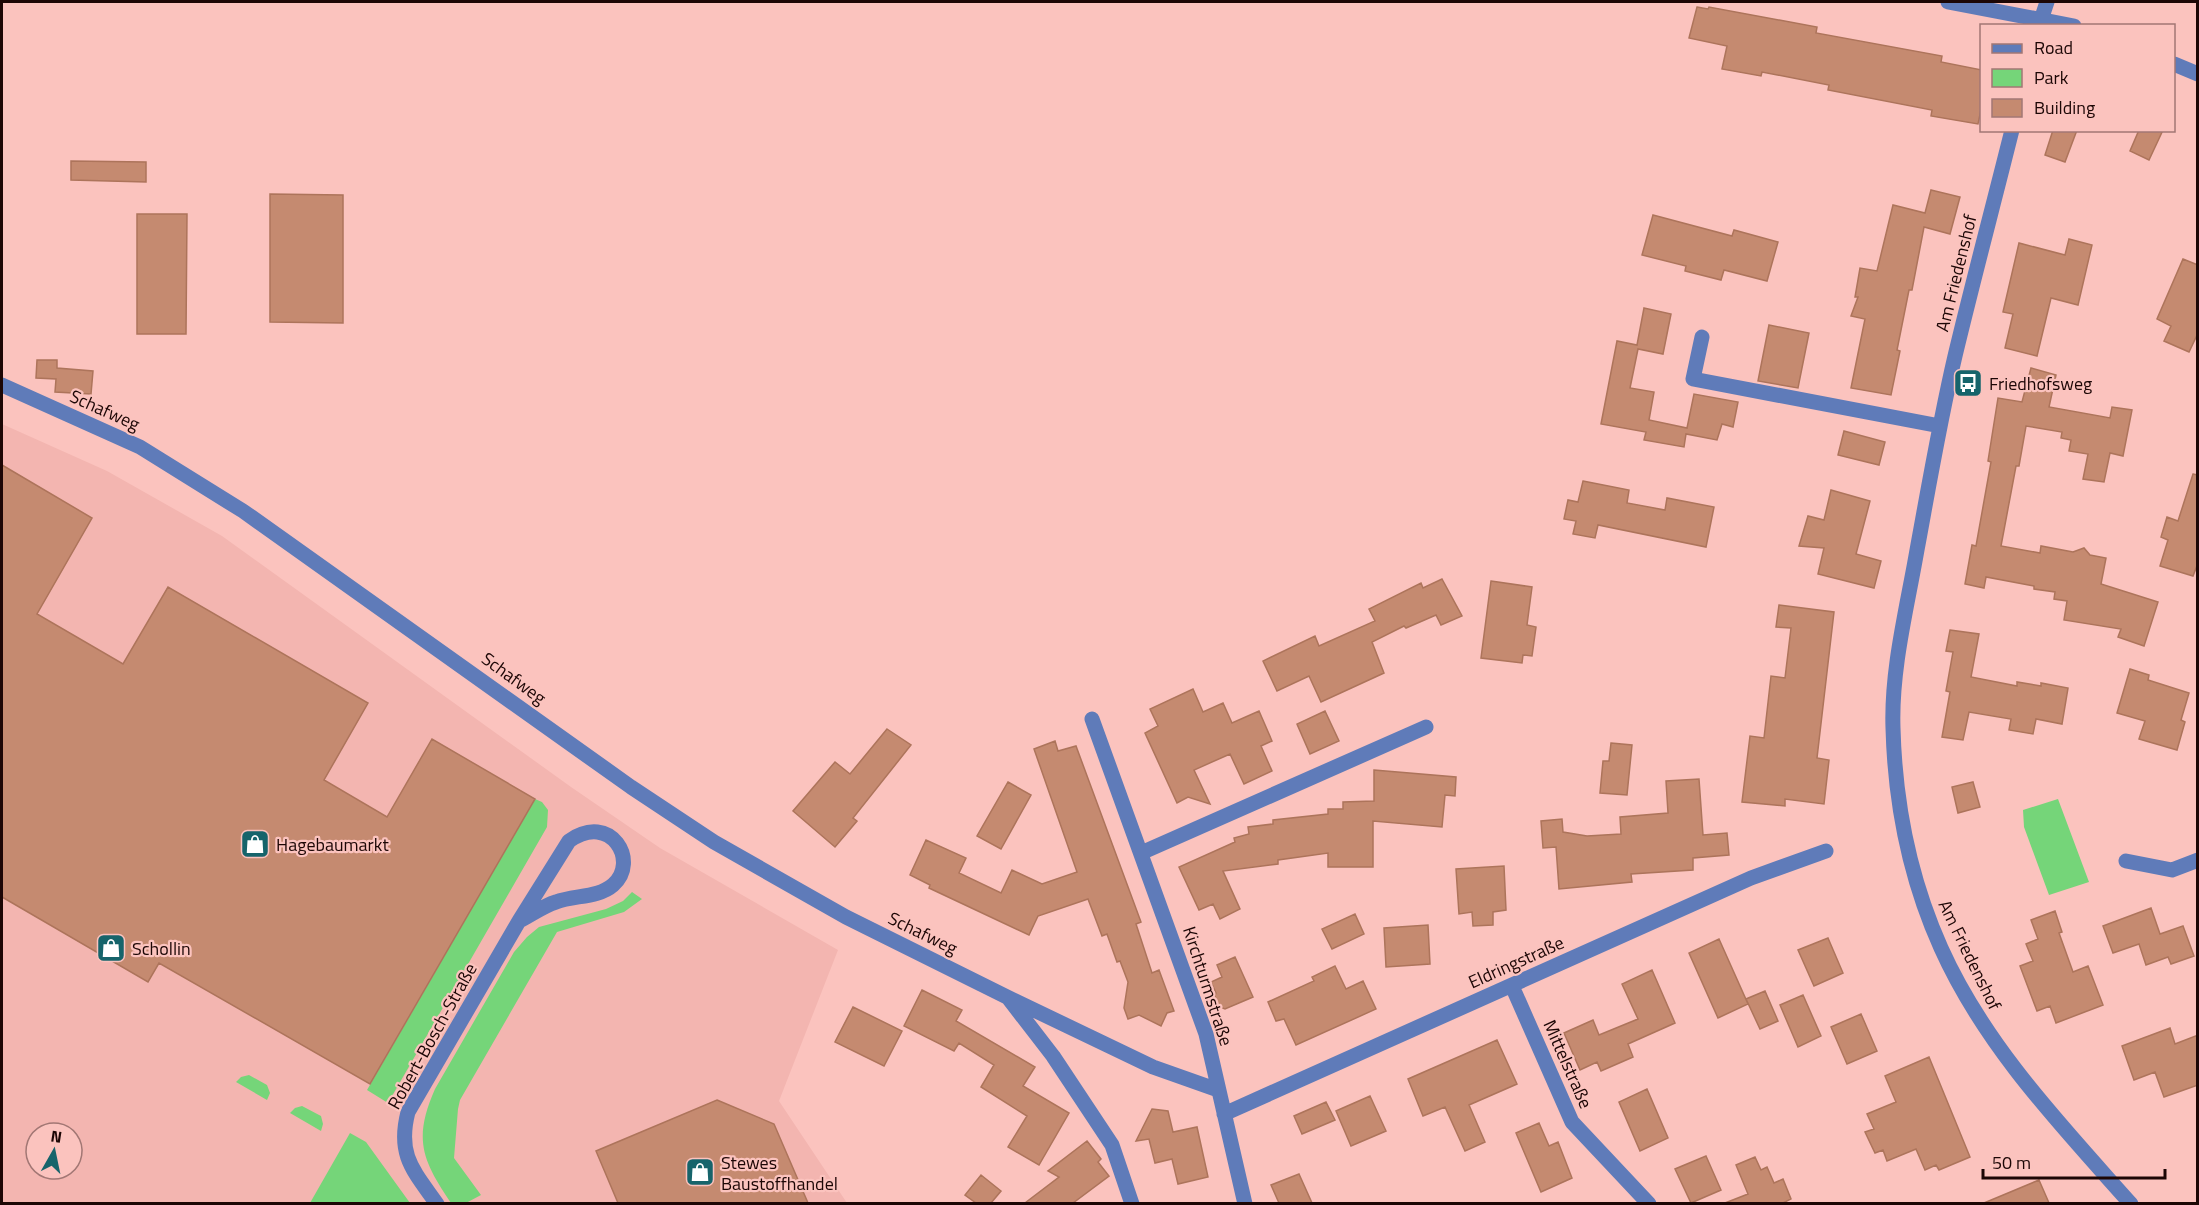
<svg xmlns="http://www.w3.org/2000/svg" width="2199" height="1205" font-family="'Titillium Web',sans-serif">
  <rect width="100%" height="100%" fill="#fbc3be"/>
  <!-- built -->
  <path fill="#f3b5b0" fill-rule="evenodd" d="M 2,424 L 107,471 L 222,536 L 571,787 L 660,848 L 838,950 L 779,1101 L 847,1203 L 2,1203 ZM 36,1133 L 72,1133 L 72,1169 L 36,1169 Z"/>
  <!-- green -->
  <path fill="#75d579" d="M 535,799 L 542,802 L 548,810 L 547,827 L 388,1103 L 367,1090 Z
    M 2058,799 L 2089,882 L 2049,895 L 2024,827 L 2023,810 Z
    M 632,892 L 642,899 L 624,912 L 557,932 L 460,1100 L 458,1109 L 454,1158 L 481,1195 L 466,1203 L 451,1203 C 422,1160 413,1139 435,1089 L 514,952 L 527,937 L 539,927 L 606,909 L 623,901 Z
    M 249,1075 L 267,1085 L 270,1093 L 267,1100 L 236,1082 L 241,1077 Z
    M 302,1106 L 321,1116 L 323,1124 L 321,1131 L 290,1113 L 295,1108 Z
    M 350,1133 L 366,1142 L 410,1203 L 310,1203 Z"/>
  <!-- building -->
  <path fill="#c58a70" stroke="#ad745b" stroke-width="1.5" d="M 1697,7 L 1708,9 L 1709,7 L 1817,27 L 1816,33 L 1942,56 L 1941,62 L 1982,70 L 1982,105 L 1978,124 L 1931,116 L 1932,110 L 1828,90 L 1829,85 L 1762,72 L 1761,76 L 1722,69 L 1727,46 L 1689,38 Z
    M 2053,130 L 2077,130 L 2065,162 L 2045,155 Z
    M 2139,130 L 2163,130 L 2149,160 L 2130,151 Z
    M 71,161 L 146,162 L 146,182 L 71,180 Z
    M 1931,190 L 1960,197 L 1950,234 L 1924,227 L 1912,290 L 1909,290 L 1897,350 L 1900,351 L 1891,395 L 1851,388 L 1865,319 L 1851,316 L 1858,297 L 1855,297 L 1860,268 L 1877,271 L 1893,205 L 1925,213 Z
    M 270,194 L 343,195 L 343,323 L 270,322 Z
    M 137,214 L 187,214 L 186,334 L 137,334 Z
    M 1653,215 L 1732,236 L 1734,230 L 1778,242 L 1767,281 L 1724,270 L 1721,280 L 1685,271 L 1686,266 L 1642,255 Z
    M 2069,239 L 2092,245 L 2078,305 L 2051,298 L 2037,356 L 2005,348 L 2013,314 L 2003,312 L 2019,243 L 2065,255 Z
    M 2183,259 L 2198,265 L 2198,333 L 2189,352 L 2164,341 L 2171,326 L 2157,319 Z
    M 1644,308 L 1671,314 L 1663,354 L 1638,349 L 1630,388 L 1654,392 L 1649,420 L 1687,428 L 1694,394 L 1738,402 L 1733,427 L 1722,424 L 1717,440 L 1686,434 L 1684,447 L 1644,440 L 1646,432 L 1601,424 L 1617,341 L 1637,345 Z
    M 1769,325 L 1809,333 L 1798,388 L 1758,381 Z
    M 37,360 L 57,360 L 57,368 L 93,371 L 91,394 L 55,392 L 56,379 L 36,378 Z
    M 2031,368 L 2056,375 L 2049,407 L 2110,418 L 2112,407 L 2132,410 L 2123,456 L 2110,453 L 2104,482 L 2083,479 L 2088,454 L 2069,451 L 2071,440 L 2061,438 L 2062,432 L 2026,426 L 2019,466 L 2016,466 L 2001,546 L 2040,553 L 2041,546 L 2073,552 L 2084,548 L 2090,555 L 2106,558 L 2101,584 L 2158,602 L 2144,646 L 2118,637 L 2121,629 L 2064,620 L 2067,601 L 2054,599 L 2055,592 L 2034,589 L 2034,586 L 1986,577 L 1984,588 L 1965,584 L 1972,545 L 1976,546 L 1991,462 L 1988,461 L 1998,398 L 2022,402 Z
    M 1844,431 L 1885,442 L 1879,465 L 1838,455 Z
    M 2,465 L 92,518 L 37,614 L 123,664 L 168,587 L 368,703 L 324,780 L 387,817 L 432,739 L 535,799 L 370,1084 L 159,963 L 148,982 L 2,897 Z
    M 2193,474 L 2198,475 L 2198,563 L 2193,576 L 2160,566 L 2168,540 L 2161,537 L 2167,517 L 2178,521 Z
    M 1583,481 L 1629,490 L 1627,503 L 1665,510 L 1667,498 L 1714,507 L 1706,547 L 1598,525 L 1595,538 L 1573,534 L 1576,521 L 1564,519 L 1568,500 L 1578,502 Z
    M 1831,490 L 1870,501 L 1856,554 L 1881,561 L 1874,588 L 1818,574 L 1824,548 L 1799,546 L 1808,516 L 1824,520 Z
    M 1442,579 L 1462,616 L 1441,625 L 1436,615 L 1406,628 L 1404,626 L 1372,642 L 1384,673 L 1321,702 L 1309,676 L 1277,691 L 1263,661 L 1315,636 L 1319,646 L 1375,621 L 1369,609 L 1421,583 L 1423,588 Z
    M 1491,581 L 1532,587 L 1527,625 L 1536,627 L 1532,656 L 1523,655 L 1522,663 L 1481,658 Z
    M 1779,605 L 1834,612 L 1817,758 L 1829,760 L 1824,804 L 1785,799 L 1785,806 L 1742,802 L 1750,736 L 1764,738 L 1771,676 L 1785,678 L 1791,628 L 1776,627 Z
    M 1950,630 L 1979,634 L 1971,677 L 2017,686 L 2017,682 L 2041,686 L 2041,683 L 2068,688 L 2062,724 L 2036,719 L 2033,734 L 2009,730 L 2011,719 L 1969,712 L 1963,740 L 1942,737 L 1950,692 L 1946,691 L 1953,652 L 1946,651 Z
    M 2130,669 L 2149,675 L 2148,680 L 2189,693 L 2181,720 L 2185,722 L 2177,750 L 2139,739 L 2145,721 L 2117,713 Z
    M 1193,689 L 1203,712 L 1223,703 L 1232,723 L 1259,711 L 1272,741 L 1261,746 L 1272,771 L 1244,784 L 1230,754 L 1194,770 L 1210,804 L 1188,797 L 1177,803 L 1145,733 L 1158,726 L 1150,709 Z
    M 1325,711 L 1339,741 L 1310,754 L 1297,724 Z
    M 887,729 L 911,745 L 853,818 L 857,821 L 835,847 L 793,811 L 835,762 L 850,774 Z
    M 1055,741 L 1058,751 L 1076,746 L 1141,922 L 1136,924 L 1152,973 L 1159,970 L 1174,1011 L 1167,1013 L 1161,1026 L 1139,1015 L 1128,1019 L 1124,1008 L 1128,982 L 1120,961 L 1117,962 L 1107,934 L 1102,936 L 1088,899 L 1038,916 L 1029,935 L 929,888 L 930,885 L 910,875 L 926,840 L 966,858 L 959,873 L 1001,893 L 1012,870 L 1042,884 L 1077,872 L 1034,749 Z
    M 1611,743 L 1632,745 L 1627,795 L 1600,793 L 1603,761 L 1609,761 Z
    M 1374,770 L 1456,777 L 1455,796 L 1445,795 L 1442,827 L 1373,821 L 1373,867 L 1328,867 L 1328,853 L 1278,860 L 1278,864 L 1223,871 L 1240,909 L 1220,919 L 1213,904 L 1199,910 L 1179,867 L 1235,842 L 1234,838 L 1249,834 L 1248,827 L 1273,824 L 1273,820 L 1328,814 L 1328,809 L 1343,809 L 1343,802 L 1374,801 Z
    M 1699,779 L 1703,835 L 1727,833 L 1729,855 L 1693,858 L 1693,870 L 1631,874 L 1632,882 L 1559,889 L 1556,847 L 1543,848 L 1541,821 L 1562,819 L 1563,832 L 1587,836 L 1621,834 L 1620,817 L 1668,813 L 1666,781 Z
    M 1008,782 L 1031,795 L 1001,849 L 977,836 Z
    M 1973,782 L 1980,807 L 1958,813 L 1952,787 Z
    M 1504,866 L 1506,910 L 1493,912 L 1493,925 L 1473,926 L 1472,912 L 1459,914 L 1456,869 Z
    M 2151,908 L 2160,934 L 2183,926 L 2194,956 L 2171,964 L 2168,957 L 2146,965 L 2139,944 L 2113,953 L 2103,926 Z
    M 2055,911 L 2062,932 L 2059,933 L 2073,972 L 2088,966 L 2103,1005 L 2056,1023 L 2050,1006 L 2037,1011 L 2020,966 L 2033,961 L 2026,944 L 2038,939 L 2031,920 Z
    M 1355,914 L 1364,934 L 1332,949 L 1322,929 Z
    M 1428,925 L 1430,964 L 1386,967 L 1384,928 Z
    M 1828,938 L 1843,973 L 1814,986 L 1798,950 Z
    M 1719,939 L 1748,1004 L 1718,1018 L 1689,953 Z
    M 1235,957 L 1253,997 L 1225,1009 L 1212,1004 L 1216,993 L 1211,982 L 1222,977 L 1217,965 Z
    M 1335,966 L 1346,989 L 1363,981 L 1376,1009 L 1296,1045 L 1284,1019 L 1276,1021 L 1268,1002 L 1314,981 L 1312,977 Z
    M 1652,970 L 1675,1023 L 1628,1044 L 1633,1057 L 1601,1071 L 1597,1062 L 1580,1070 L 1564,1033 L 1593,1020 L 1599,1035 L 1638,1019 L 1622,984 Z
    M 922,990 L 962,1010 L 956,1021 L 1035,1067 L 1023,1086 L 1069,1113 L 1039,1165 L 1008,1147 L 1027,1116 L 981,1087 L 994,1065 L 959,1043 L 954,1051 L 904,1026 Z
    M 1765,991 L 1778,1021 L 1760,1029 L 1746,999 Z
    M 1803,995 L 1821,1036 L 1798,1047 L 1780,1005 Z
    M 853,1007 L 902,1031 L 884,1066 L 835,1042 Z
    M 1861,1014 L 1877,1051 L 1847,1064 L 1831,1027 Z
    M 2170,1028 L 2175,1044 L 2198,1035 L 2198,1085 L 2164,1097 L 2155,1072 L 2134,1080 L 2122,1046 Z
    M 1497,1040 L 1517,1084 L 1469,1105 L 1485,1142 L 1465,1151 L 1445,1107 L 1423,1116 L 1408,1079 Z
    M 1929,1057 L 1970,1157 L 1939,1170 L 1936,1165 L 1925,1170 L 1916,1149 L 1887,1161 L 1883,1150 L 1875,1153 L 1865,1132 L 1874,1129 L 1867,1114 L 1896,1102 L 1885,1076 Z
    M 1647,1089 L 1668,1138 L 1640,1151 L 1619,1102 Z
    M 1370,1096 L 1386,1131 L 1351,1146 L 1336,1111 Z
    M 717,1100 L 774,1124 L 808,1203 L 618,1203 L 596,1151 Z
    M 1326,1102 L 1335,1120 L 1302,1134 L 1294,1116 Z
    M 1152,1109 L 1168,1111 L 1173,1132 L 1197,1127 L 1208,1177 L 1178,1184 L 1172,1159 L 1155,1163 L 1149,1139 L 1136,1141 Z
    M 1539,1123 L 1549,1146 L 1558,1142 L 1572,1178 L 1541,1192 L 1516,1133 Z
    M 1087,1141 L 1101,1159 L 1098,1162 L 1109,1176 L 1073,1203 L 1025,1203 L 1059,1177 L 1048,1171 Z
    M 1706,1156 L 1721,1190 L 1691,1203 L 1675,1169 Z
    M 1755,1157 L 1761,1170 L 1767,1167 L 1774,1183 L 1783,1179 L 1791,1199 L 1783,1203 L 1725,1203 L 1748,1194 L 1736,1165 Z
    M 1299,1174 L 1312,1203 L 1279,1203 L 1271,1185 Z
    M 981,1175 L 1001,1191 L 991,1203 L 976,1203 L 965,1195 Z
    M 2039,1180 L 2049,1203 L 1984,1203 Z"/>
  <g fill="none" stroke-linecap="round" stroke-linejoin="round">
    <!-- minor -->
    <path stroke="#5f7bb9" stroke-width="15" d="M 1948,2 L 2074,26
      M 2039,26 L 2047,2
      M 2174,64 L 2198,74
      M 2012,130 C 1993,206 1973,281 1955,356 C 1940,420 1929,485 1917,550 C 1907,608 1891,669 1893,728 C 1895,804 1910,879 1941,948 C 1985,1046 2060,1124 2131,1204
      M 1702,337 L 1693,379 L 1940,426
      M 2,385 L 140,447 L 243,511 L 631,787 L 714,842 L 846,917 L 1007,997 L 1153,1067 L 1218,1090
      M 1092,719 L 1206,1034 L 1245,1204
      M 1141,853 L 1426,727
      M 2126,861 L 2172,870 L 2198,860
      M 1512,986 L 1572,1122 L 1649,1204
      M 1009,999 L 1053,1056 L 1112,1145 L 1132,1204
      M 1224,1114 L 1751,878 L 1826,851
      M 437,1204 C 413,1170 397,1155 408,1112 L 519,921 L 569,841 C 611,811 640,862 613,885 C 598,898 574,895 556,902 C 543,906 531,915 519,921"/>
  </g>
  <!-- icons -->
  <defs>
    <g id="bus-square" transform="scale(1.5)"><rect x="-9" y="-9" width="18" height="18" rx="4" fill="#16646b" stroke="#fbc3be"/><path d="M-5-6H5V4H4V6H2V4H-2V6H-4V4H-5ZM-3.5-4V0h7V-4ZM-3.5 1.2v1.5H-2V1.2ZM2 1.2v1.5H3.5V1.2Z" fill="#fff"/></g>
    <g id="shop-square" transform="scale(1.5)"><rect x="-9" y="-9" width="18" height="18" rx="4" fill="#16646b" stroke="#fbc3be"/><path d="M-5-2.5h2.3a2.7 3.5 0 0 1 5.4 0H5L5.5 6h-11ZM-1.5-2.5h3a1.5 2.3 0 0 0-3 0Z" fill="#fff"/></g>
  </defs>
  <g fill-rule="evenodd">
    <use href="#bus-square" x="1968" y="383"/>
    <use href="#shop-square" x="255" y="844"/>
    <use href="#shop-square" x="111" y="948"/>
    <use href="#shop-square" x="700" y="1172"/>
  </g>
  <g text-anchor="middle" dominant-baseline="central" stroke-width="4.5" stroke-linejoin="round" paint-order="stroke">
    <!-- street labels -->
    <g font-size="18" fill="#1c0605" stroke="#fbc3be">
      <text transform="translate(1956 273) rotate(-76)">Am Friedenshof</text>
      <text transform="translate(105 410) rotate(24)">Schafweg</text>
      <text transform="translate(514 678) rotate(36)">Schafweg</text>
      <text transform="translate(923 933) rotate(26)">Schafweg</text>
      <text transform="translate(1970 955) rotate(64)">Am Friedenshof</text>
      <text transform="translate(1516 962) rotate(-24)">Eldringstraße</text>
      <text transform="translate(1208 986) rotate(72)">Kirchturmstraße</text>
      <text transform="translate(432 1036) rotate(-61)">Robert-Bosch-Straße</text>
      <text transform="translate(1568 1064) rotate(66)">Mittelstraße</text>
    </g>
    <!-- poi labels -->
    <g font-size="18" fill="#1c0605" stroke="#fbc3be" text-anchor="start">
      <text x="1989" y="383">Friedhofsweg</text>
      <text x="276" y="844">Hagebaumarkt</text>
      <text x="132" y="948">Schollin</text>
      <text x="721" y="1162">Stewes<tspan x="721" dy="21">Baustoffhandel</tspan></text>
    </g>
  </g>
  <!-- border -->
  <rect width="2199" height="1205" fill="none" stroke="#1c0605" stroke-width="6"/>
  <!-- legend -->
  <rect x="1980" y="24" width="195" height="108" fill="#fbc3be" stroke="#a27774" stroke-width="1.5"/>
  <rect x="1992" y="44" width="30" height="9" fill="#5f7bb9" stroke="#a27774" stroke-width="1.5"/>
  <text x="2034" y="54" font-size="18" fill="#1c0605">Road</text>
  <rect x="1992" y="69" width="30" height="18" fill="#75d579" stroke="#a27774" stroke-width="1.5"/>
  <text x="2034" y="84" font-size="18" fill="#1c0605">Park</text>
  <rect x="1992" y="99" width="30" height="18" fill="#c58a70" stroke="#a27774" stroke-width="1.5"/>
  <text x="2034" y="114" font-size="18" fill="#1c0605">Building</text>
  <!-- north arrow -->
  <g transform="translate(54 1151) rotate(9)"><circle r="28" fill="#fbc3be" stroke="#a27774" stroke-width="1.5"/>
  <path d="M0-4.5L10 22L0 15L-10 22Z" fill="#16646b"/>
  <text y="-9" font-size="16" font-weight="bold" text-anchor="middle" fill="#1c0605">N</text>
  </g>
  <!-- scale -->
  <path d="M1983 1169v9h182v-9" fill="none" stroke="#1c0605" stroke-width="3"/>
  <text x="1992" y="1169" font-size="18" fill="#1c0605" stroke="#fbc3be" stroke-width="4.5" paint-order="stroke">50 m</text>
</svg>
